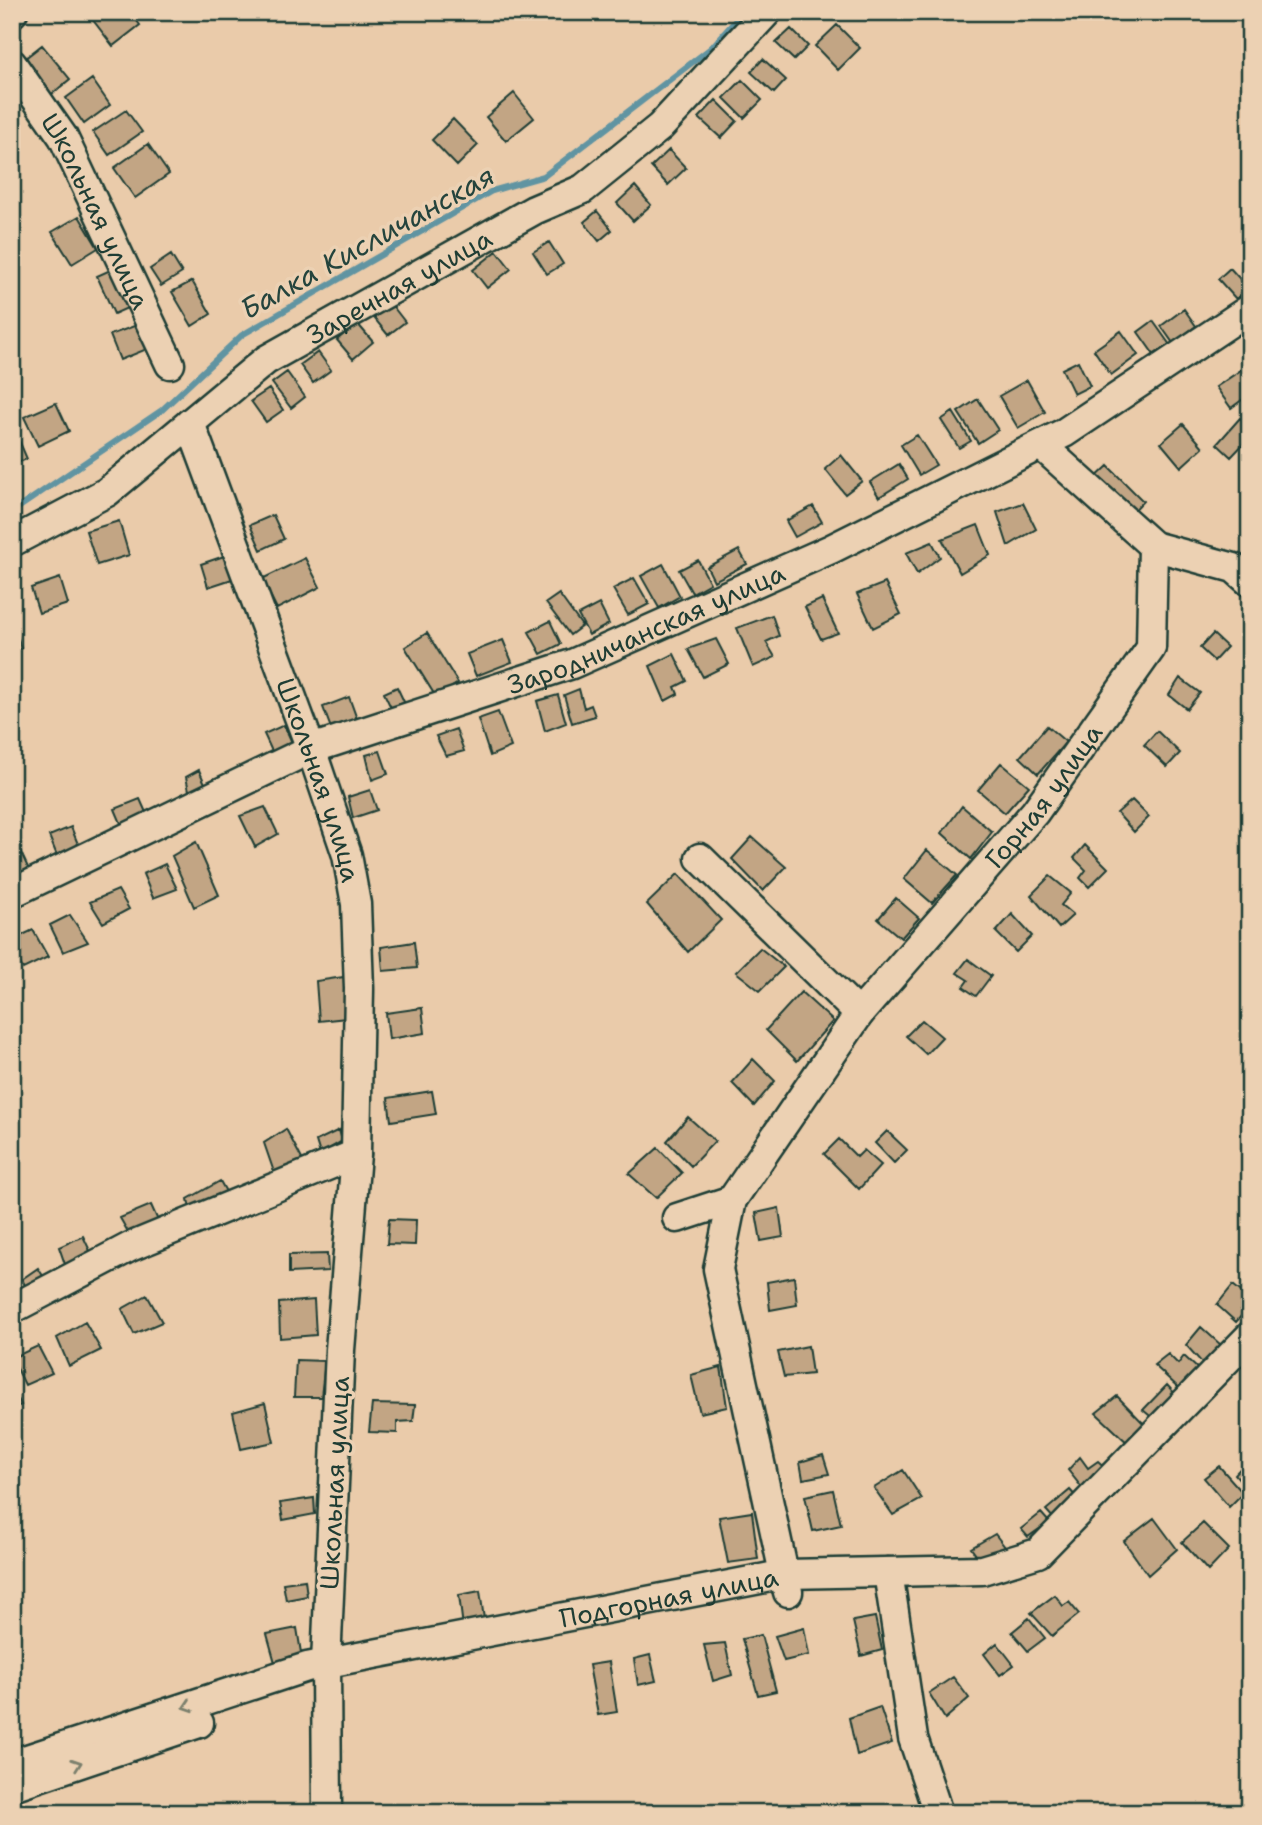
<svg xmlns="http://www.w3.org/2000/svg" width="1262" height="1825" font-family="'Shantell Sans',sans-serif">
  <rect width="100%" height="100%" fill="#eacbaa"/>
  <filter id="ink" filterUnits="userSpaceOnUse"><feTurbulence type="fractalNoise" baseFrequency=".0143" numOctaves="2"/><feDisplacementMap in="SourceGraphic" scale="14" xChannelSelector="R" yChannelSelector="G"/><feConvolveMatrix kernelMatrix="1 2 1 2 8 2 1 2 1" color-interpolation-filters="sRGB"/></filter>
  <g filter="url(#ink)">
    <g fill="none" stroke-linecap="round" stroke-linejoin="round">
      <!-- stream -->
      <path stroke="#6094a2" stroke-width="6" d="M 12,512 L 162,410 L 242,335 L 492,191 L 544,176 L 711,48 L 743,12"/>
    </g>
    <!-- building -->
    <path fill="#c2a584" stroke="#1f3d34" stroke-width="2" d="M 93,12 L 130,12 L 140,25 L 113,46 L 89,15 Z
      M 837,25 L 860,48 L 838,70 L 815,46 Z
      M 791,29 L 808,46 L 794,60 L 776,43 Z
      M 42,45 L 70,79 L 47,98 L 19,63 Z
      M 763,59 L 786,80 L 774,93 L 751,72 Z
      M 92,79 L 110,105 L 84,124 L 66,98 Z
      M 742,80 L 762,100 L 744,118 L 724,98 Z
      M 514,93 L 534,118 L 506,141 L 486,117 Z
      M 716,100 L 737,121 L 721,138 L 699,118 Z
      M 126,110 L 142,132 L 109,155 L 93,132 Z
      M 453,119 L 478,145 L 457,166 L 432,140 Z
      M 148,144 L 169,174 L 135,198 L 114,168 Z
      M 669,150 L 686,168 L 668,185 L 651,167 Z
      M 635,186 L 651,205 L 633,221 L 617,203 Z
      M 597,211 L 612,230 L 599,241 L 584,222 Z
      M 79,216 L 98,248 L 72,264 L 52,232 Z
      M 549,242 L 563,264 L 547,274 L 533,252 Z
      M 497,251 L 511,269 L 487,288 L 473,270 Z
      M 171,255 L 182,273 L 161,286 L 150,269 Z
      M 117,267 L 134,305 L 114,314 L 97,276 Z
      M 1230,268 L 1248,288 L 1236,299 L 1218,279 Z
      M 192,281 L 211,314 L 192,326 L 172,292 Z
      M 391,304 L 405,322 L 388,335 L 374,318 Z
      M 1184,309 L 1196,326 L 1173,343 L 1161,326 Z
      M 1153,321 L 1170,345 L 1155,356 L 1138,332 Z
      M 357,323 L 373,342 L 353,359 L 337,340 Z
      M 137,325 L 147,349 L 120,360 L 110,335 Z
      M 1121,331 L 1138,355 L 1111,375 L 1094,350 Z
      M 318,352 L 331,370 L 313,383 L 300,365 Z
      M 1078,361 L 1090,386 L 1074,394 L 1062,369 Z
      M 1244,368 L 1250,377 L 1250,394 L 1231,408 L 1216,387 Z
      M 287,372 L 305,397 L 291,408 L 272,383 Z
      M 1027,380 L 1045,412 L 1018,428 L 999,396 Z
      M 269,389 L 283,410 L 266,422 L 251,401 Z
      M 978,399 L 998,430 L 978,443 L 958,412 Z
      M 56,403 L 69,431 L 38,446 L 24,417 Z
      M 953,412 L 971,441 L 959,448 L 941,420 Z
      M 1240,418 L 1250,426 L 1250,437 L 1231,457 L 1217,444 Z
      M 12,424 L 27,459 L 12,465 Z
      M 1183,424 L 1203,447 L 1181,467 L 1161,443 Z
      M 917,435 L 936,465 L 919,475 L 901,445 Z
      M 841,455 L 862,481 L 845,494 L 825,469 Z
      M 899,464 L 908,479 L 879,497 L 870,482 Z
      M 1108,466 L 1143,501 L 1128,517 L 1092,481 Z
      M 1023,503 L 1036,529 L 1008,546 L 997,512 Z
      M 813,506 L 822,522 L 795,537 L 786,521 Z
      M 273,515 L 284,539 L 261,550 L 250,525 Z
      M 119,521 L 129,555 L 97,565 L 86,531 Z
      M 978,525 L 990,555 L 960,573 L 942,539 Z
      M 932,542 L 940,557 L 917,574 L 906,553 Z
      M 739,550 L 747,564 L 714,581 L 707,567 Z
      M 224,556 L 232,579 L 208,587 L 201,564 Z
      M 305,558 L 320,587 L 277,609 L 262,579 Z
      M 698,560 L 710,583 L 692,593 L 679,570 Z
      M 663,564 L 680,596 L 659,608 L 641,576 Z
      M 60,578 L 68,604 L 39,613 L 31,588 Z
      M 634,578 L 649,604 L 628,615 L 613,589 Z
      M 885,583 L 901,614 L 873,628 L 857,594 Z
      M 559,594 L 582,626 L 570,635 L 546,603 Z
      M 822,599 L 838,633 L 821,639 L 805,607 Z
      M 599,604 L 609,624 L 589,635 L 578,615 Z
      M 772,615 L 779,636 L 766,642 L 775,657 L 753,667 L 737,628 Z
      M 12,616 L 21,649 L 12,651 Z
      M 550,621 L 561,644 L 541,654 L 529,632 Z
      M 427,633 L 458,683 L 436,697 L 405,647 Z
      M 1213,634 L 1227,647 L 1214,661 L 1200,648 Z
      M 716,639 L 729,664 L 703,677 L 688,649 Z
      M 503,640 L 512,662 L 476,676 L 467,654 Z
      M 674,654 L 687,681 L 675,687 L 678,694 L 665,701 L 650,666 Z
      M 1180,678 L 1200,693 L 1187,709 L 1169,695 Z
      M 397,687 L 406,706 L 393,712 L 384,693 Z
      M 579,689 L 584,708 L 591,705 L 595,716 L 572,723 L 564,695 Z
      M 558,695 L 566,723 L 545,731 L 537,701 Z
      M 349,697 L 358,722 L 332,731 L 323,707 Z
      M 498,712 L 511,747 L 490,756 L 478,719 Z
      M 284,725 L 295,749 L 275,758 L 264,734 Z
      M 1047,726 L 1066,742 L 1038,774 L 1020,757 Z
      M 456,729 L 464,751 L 446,756 L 436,736 Z
      M 1157,731 L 1180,753 L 1167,767 L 1144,745 Z
      M 380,751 L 388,774 L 372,780 L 366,755 Z
      M 1001,763 L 1029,786 L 1005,813 L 978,790 Z
      M 199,770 L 207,788 L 190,795 L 186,777 Z
      M 370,790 L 377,810 L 353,818 L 348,797 Z
      M 140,799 L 148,817 L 123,828 L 115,809 Z
      M 1132,800 L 1149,817 L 1134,832 L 1117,813 Z
      M 962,806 L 992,832 L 971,859 L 942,833 Z
      M 265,807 L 278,834 L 255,847 L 240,816 Z
      M 71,827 L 80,849 L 58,858 L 49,836 Z
      M 752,837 L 786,867 L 763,891 L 732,859 Z
      M 16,842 L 30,872 L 12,879 L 12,844 Z
      M 196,842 L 219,895 L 194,907 L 172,856 Z
      M 1085,845 L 1108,868 L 1089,887 L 1080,878 L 1086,870 L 1074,858 Z
      M 927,850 L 957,875 L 932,903 L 904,879 Z
      M 165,864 L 177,889 L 153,898 L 143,874 Z
      M 678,874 L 721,920 L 688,952 L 647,904 Z
      M 1050,876 L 1071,893 L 1061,905 L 1073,915 L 1059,928 L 1031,895 Z
      M 118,890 L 129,909 L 103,923 L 90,902 Z
      M 896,898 L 919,918 L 901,938 L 878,919 Z
      M 1012,914 L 1032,936 L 1016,952 L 996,932 Z
      M 70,915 L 88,942 L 63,952 L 50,925 Z
      M 33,930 L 48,957 L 23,969 L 12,948 L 12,940 Z
      M 414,942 L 417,968 L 383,971 L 381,947 Z
      M 760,948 L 784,967 L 760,991 L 736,972 Z
      M 968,959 L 991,976 L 976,996 L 963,987 L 968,980 L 957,973 Z
      M 344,977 L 346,1018 L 319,1021 L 316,981 Z
      M 801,992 L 833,1021 L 797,1061 L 766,1030 Z
      M 422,1008 L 425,1033 L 389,1039 L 386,1013 Z
      M 922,1020 L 942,1037 L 926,1054 L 906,1036 Z
      M 753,1059 L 775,1081 L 754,1106 L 732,1083 Z
      M 432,1091 L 436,1114 L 391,1121 L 388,1098 Z
      M 688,1117 L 715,1141 L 691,1166 L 667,1141 Z
      M 286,1129 L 304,1163 L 275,1175 L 264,1143 Z
      M 339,1130 L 342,1141 L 320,1154 L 316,1141 Z
      M 887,1131 L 907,1150 L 894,1163 L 875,1143 Z
      M 839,1139 L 857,1157 L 864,1150 L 881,1165 L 859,1189 L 824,1154 Z
      M 658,1148 L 682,1173 L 656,1198 L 629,1174 Z
      M 220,1181 L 229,1197 L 191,1213 L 188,1199 Z
      M 151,1205 L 160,1225 L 132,1239 L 120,1218 Z
      M 779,1208 L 783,1237 L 761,1241 L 756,1213 Z
      M 389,1219 L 416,1220 L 415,1245 L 387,1244 Z
      M 83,1236 L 93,1257 L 67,1270 L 59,1247 Z
      M 327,1254 L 328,1271 L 289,1273 L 289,1255 Z
      M 38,1268 L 47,1282 L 28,1292 L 22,1279 Z
      M 794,1277 L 797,1305 L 770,1310 L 767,1282 Z
      M 1233,1285 L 1250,1299 L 1250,1306 L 1236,1322 L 1217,1305 Z
      M 147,1295 L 162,1322 L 134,1334 L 122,1309 Z
      M 314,1300 L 316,1335 L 280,1338 L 279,1303 Z
      M 85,1322 L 101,1350 L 69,1366 L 57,1338 Z
      M 1201,1327 L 1221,1345 L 1203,1364 L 1186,1345 Z
      M 38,1346 L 52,1373 L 25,1385 L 12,1358 Z
      M 808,1346 L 812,1374 L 784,1377 L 778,1352 Z
      M 1168,1354 L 1178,1364 L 1184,1356 L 1199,1370 L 1180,1389 L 1154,1365 Z
      M 296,1360 L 325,1361 L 321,1397 L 294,1397 Z
      M 721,1367 L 727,1407 L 700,1413 L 691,1375 Z
      M 1167,1385 L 1177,1396 L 1155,1420 L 1143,1410 Z
      M 12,1386 L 21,1405 L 12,1409 Z
      M 1117,1396 L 1149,1429 L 1131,1446 L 1096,1413 Z
      M 265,1403 L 274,1442 L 241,1449 L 233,1412 Z
      M 372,1404 L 415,1405 L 413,1421 L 397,1422 L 397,1433 L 369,1432 Z
      M 823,1455 L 829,1474 L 803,1479 L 800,1462 Z
      M 1080,1457 L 1088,1468 L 1098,1461 L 1110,1472 L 1087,1494 L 1068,1470 Z
      M 1245,1463 L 1250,1467 L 1250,1492 L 1235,1474 Z
      M 1219,1466 L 1243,1493 L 1229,1507 L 1204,1478 Z
      M 903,1470 L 922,1499 L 893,1515 L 874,1488 Z
      M 833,1490 L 841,1525 L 813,1531 L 805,1496 Z
      M 1070,1490 L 1079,1500 L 1054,1519 L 1046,1510 Z
      M 314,1498 L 315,1514 L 283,1520 L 280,1503 Z
      M 752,1512 L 758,1559 L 728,1563 L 719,1517 Z
      M 1041,1513 L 1049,1522 L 1028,1537 L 1021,1529 Z
      M 1154,1518 L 1177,1549 L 1148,1575 L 1124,1541 Z
      M 1203,1523 L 1229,1549 L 1208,1571 L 1182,1542 Z
      M 995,1534 L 1005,1547 L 981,1562 L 971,1548 Z
      M 305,1580 L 307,1596 L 286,1600 L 283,1583 Z
      M 480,1591 L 484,1619 L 463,1627 L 459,1595 Z
      M 1055,1595 L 1063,1606 L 1069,1602 L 1079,1614 L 1052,1636 L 1031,1613 Z
      M 875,1617 L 882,1650 L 861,1656 L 853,1621 Z
      M 1029,1618 L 1045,1638 L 1028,1651 L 1012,1632 Z
      M 297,1628 L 302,1659 L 276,1666 L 267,1634 Z
      M 804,1628 L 809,1655 L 784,1661 L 775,1636 Z
      M 761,1635 L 776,1691 L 758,1695 L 742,1639 Z
      M 725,1643 L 732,1675 L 713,1681 L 704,1645 Z
      M 997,1643 L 1014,1665 L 1000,1675 L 984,1654 Z
      M 650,1655 L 656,1681 L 638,1685 L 634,1659 Z
      M 609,1662 L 617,1712 L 598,1715 L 589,1665 Z
      M 953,1677 L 969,1698 L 945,1719 L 929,1693 Z
      M 880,1707 L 892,1743 L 857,1755 L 849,1718 Z"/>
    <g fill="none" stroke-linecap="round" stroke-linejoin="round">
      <!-- minor casing -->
      <g stroke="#1f3d34" stroke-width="33">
        <g id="minor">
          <path d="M 12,13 L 13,12"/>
          <path id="s1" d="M 12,64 L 63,137 L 170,364"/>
          <path id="s2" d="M 190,423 L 311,749 L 347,855 L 356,904 L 359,989 L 356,1154 L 340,1350 L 326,1663 L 327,1813"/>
          <path d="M 1041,445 L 1153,546 L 1234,568 L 1250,582"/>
          <path id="s3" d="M 12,542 L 107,492 L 266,360 L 534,210 L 583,189 L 660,127 L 767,12"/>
          <path d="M 700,858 L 859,1014"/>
          <path id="s4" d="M 12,893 L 311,749 L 572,664 L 831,549 L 1064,433 L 1250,309"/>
          <path d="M 677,1218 L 732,1200"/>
          <path d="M 12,1309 L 130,1247 L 356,1154"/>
          <path d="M 888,1572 L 913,1738 L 938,1813"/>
          <path id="s5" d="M 788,1592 L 718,1269 L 732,1200 L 859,1014 L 1035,812 L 1151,648 L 1153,546"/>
          <path id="s6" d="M 12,1764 L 307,1667 L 786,1574 L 982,1570 L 1038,1553 L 1250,1336"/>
          <path d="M 12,1786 L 199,1723"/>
        </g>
      </g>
      <!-- minor -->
      <use href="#minor" stroke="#ecd1b3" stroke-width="28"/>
    </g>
    <!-- one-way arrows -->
    <defs><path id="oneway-chevron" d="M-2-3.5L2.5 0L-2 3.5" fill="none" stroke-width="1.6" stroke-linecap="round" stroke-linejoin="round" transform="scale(1.75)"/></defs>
    <g stroke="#7b806d">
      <use href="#oneway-chevron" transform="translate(188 1706) rotate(162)"/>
      <use href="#oneway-chevron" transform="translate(77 1764) rotate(-19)"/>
    </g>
  </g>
  <g text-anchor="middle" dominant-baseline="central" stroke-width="7" stroke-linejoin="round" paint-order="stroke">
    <!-- street labels -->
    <g font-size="26" fill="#1f3d34" stroke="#ecd1b3">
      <text stroke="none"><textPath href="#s1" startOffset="170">Школьная улица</textPath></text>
      <text stroke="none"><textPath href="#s3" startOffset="466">Заречная улица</textPath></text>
      <text stroke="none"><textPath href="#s4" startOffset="688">Зародничанская улица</textPath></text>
      <text stroke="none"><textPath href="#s2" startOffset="380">Школьная улица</textPath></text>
      <text stroke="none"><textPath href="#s5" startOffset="912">Горная улица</textPath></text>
      <text transform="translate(334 1483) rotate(-87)">Школьная улица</text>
      <text stroke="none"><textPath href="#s6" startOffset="679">Подгорная улица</textPath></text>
    </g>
    <!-- water labels -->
    <g font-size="28" font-style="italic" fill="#24443d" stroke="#ecd1b3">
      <text transform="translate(367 242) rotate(-29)">Балка Кисличанская</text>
    </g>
  </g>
  <!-- margin -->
  <rect width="1262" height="1825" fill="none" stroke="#ecd1b3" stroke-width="42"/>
  <rect x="21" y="21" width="1220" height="1783" fill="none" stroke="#1f3d34" stroke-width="2.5" filter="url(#ink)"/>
</svg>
